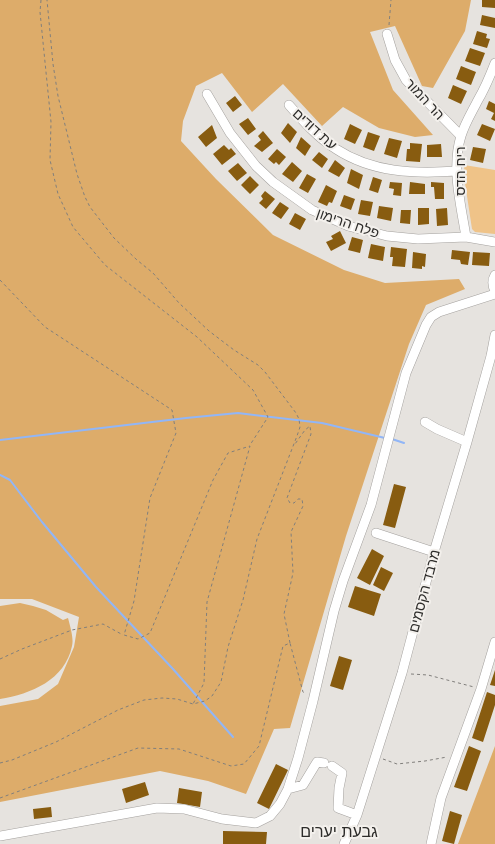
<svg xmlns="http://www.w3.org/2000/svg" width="495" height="844" font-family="Arial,'Noto Sans Hebrew',sans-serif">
  <rect width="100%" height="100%" fill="#e6e3df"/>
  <!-- green -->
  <path fill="#efc388" d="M 464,165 L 495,170 L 495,234 L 475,232 L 472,229 L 465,183 Z"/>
  <!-- forest -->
  <path fill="#ddac6a" d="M 0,0 L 471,0 L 465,31 L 433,88 L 422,86 L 395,26 L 370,32 L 393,90 L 433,135 L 415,137 L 379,128 L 343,107 L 322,126 L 283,84 L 252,112 L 222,73 L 196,86 L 183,121 L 181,141 L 216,179 L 273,235 L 344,270 L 385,283 L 459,279 L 465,289 L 426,305 L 409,344 L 346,536 L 290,728 L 274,729 L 246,794 L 208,781 L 160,771 L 0,802 L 0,706 L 38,699 L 58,684 L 74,647 L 79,617 L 32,599 L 0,599 Z
    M 20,603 L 33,606 L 46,610 L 63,620 L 68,618 C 70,626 74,638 72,646 C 65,680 31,694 0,699 L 0,606 Z
    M 495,746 L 495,844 L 458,844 Z"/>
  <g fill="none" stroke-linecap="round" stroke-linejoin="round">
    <!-- stream -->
    <path stroke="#91b6f7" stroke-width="2" d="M 392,439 L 404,443
      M 0,440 L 186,418 L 238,413 L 322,423 L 385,438
      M 0,475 L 10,480 L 42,522 L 96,587 L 173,669 L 233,737"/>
  </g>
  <!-- building -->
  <path fill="#885c10" d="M 482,0 L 495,0 L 495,8 L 482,7 Z
    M 482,15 L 495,18 L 495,28 L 480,25 Z
    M 477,31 L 487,34 L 486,38 L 490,39 L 487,48 L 473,44 Z
    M 470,48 L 485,53 L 480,66 L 465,61 Z
    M 461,66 L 476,72 L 471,85 L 456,79 Z
    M 453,85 L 467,91 L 461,104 L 448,98 Z
    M 235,96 L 242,105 L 233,112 L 226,103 Z
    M 489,101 L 495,104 L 495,121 L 491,119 L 494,113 L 486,109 Z
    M 248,118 L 256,129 L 248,135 L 239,124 Z
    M 288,123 L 297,132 L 290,143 L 281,133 Z
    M 350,124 L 362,130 L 355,144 L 344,139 Z
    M 482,124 L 495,129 L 490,141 L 477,135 Z
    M 212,125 L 217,138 L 206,147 L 198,137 Z
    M 263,131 L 273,143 L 262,152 L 254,146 L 261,140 L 258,136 Z
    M 368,132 L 380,136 L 374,151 L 363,147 Z
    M 301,137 L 311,146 L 305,156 L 296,148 Z
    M 389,138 L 402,141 L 397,158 L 384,154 Z
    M 410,143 L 422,144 L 420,162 L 406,161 L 407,149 L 410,149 Z
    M 441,144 L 442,157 L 427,157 L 427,145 Z
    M 224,145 L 229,150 L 231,148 L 236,154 L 222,165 L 213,154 Z
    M 473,147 L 486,149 L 483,163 L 470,160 Z
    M 277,149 L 286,157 L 279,165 L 276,162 L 274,164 L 268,159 Z
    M 319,152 L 328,159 L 322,168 L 312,160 Z
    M 335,160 L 345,168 L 339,177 L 328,171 Z
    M 292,162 L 302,171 L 293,182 L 282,174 Z
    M 238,163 L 247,173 L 237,181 L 228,171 Z
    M 351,169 L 363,175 L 359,189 L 347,183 Z
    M 307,174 L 316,179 L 308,193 L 299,188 Z
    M 250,176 L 259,185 L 250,194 L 241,185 Z
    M 373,177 L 382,180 L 378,193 L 369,190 Z
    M 390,182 L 402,183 L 401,196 L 393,195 L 394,189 L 389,188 Z
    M 410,182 L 425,184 L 425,194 L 409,194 Z
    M 431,182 L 444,183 L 444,199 L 435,199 L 434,187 L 431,187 Z
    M 326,185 L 337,191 L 332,203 L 329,202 L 327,206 L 318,202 Z
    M 265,191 L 275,199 L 266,209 L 259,203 L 263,199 L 261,196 Z
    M 344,195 L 355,199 L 351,210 L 340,206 Z
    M 361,200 L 373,202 L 370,216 L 358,214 Z
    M 280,202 L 289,208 L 281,219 L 272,213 Z
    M 379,206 L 393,208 L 391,221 L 377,218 Z
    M 418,208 L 429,208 L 429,224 L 418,225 Z
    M 447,208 L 448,225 L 437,226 L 436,209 Z
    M 401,210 L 411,210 L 410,224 L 400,223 Z
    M 295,213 L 306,219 L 300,230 L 289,224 Z
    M 340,231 L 346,243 L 331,251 L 326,242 L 333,239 L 331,236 Z
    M 352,237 L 363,240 L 360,253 L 348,250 Z
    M 371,244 L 385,247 L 383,261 L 368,258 Z
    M 391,247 L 407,249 L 405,267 L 392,266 L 393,257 L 390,257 Z
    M 452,250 L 470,252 L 468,265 L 461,264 L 460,260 L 451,259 Z
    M 413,252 L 426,254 L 425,267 L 422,266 L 422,269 L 412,268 Z
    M 473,252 L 490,253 L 489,266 L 472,265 Z
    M 394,484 L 406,487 L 395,528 L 383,525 Z
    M 372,549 L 384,556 L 370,585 L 357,578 Z
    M 381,567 L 393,573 L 384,591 L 373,585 Z
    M 355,586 L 381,594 L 374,616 L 348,607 Z
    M 339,656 L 352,660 L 343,690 L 330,686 Z
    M 495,670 L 495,686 L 490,685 Z
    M 487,692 L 495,695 L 495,705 L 483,742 L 472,738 Z
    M 469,746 L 481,751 L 467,791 L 454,787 Z
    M 276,764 L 288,770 L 269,809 L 257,803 Z
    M 145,782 L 149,795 L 126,803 L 122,789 Z
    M 179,788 L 202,792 L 200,807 L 177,803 Z
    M 51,807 L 52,817 L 34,819 L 33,809 Z
    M 450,811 L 462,815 L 454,844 L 442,841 Z
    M 223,831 L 267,832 L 266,844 L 223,844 Z"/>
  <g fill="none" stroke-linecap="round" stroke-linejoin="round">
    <!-- minor casing -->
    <g stroke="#a4a19e" stroke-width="10">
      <path id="minor" d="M 387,34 L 395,60 L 406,80 L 461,136
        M 207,94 L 230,133 L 256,166 L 273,182 L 312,210 L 348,226 L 387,236 L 418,239 L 466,237 L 495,242
        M 289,105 C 303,121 318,138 336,149 C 373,173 415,174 457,171
        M 466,237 C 461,205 451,168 461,136 C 465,123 472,112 478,100 C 485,88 490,76 495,63
        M 495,275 C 492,280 492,285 495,291
        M 425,422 L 437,429 L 467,442
        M 376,533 L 434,552
        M 332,766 L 342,773 L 339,788 L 338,808 L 357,815
        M 288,789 L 303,785 L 317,762 L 324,763
        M 0,836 L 157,808 L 184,809 L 222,819 L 256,823 L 270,816 L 280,804 L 288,789 L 298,758 L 313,701 L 334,611 L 343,581 L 371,505 L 406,373 L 426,325 L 431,317 L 439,312 L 495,294
        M 344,844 L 357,815 L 402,673 L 434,552 L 467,442 L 491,356 L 495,335
        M 431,844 L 441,798 L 481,689 L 495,642"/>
    </g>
    <!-- path -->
    <path stroke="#817f7c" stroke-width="1" stroke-dasharray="3 3" stroke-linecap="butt" d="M 41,0 L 40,12 L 51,122 L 50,160 L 58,194 L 73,227 L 105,265 L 197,337 L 253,390 L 268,417 L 250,445
      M 389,25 L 391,0
      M 0,280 L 45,327 L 172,410 L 176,433 L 150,498 L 134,601 L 124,635 L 138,639 L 150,633 L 213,480 L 228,453 L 250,446 L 207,602 L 204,683 L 193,704
      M 290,643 L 284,614 L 293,573 L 291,532 L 303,506 L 302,499 L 298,499 L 294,503 L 290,503 L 287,498 L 311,434 L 310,426 L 305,430 L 295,444
      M 0,659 L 22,649 L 72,630 L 103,624 L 123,635
      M 411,674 L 428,675 L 474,687
      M 383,759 L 397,764 L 425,761 L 447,757
      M 0,763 L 12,760 L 56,742 L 118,710 L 144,700 L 162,698 L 177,699 L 193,704 L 205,701 L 212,696 L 221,682 L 228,647 L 243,600 L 257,539 L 297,436 L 300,427 L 299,419 L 296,413 L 265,372 L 258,365 L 234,350 L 209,331 L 179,303 L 153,273 L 137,260 L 114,238 L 90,207 L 85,197 L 77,174 L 58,96 L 53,64 L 47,0
      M 0,798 L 138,748 L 179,749 L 231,766 L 244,764 L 259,746 L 283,646 L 290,643 L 303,692 L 305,694"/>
    <!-- minor -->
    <use href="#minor" stroke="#fff" stroke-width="9"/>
  </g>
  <g text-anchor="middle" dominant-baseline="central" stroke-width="4" stroke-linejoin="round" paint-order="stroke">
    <!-- street labels -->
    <g font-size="14" fill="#2d2c2a" stroke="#f3f0ec">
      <text transform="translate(425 99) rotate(47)">הר המור</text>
      <text transform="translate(315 129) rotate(42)">עת דודים</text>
      <text transform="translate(460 171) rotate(-90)">ריח הדס</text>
      <text transform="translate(348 223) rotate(19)">פלח הרימון</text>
      <text transform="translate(424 591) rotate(-75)">מרבד הקסמים</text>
    </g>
    <!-- quarter labels -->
    <g font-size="16" fill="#2d2c2a" stroke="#f3f0ec">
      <text x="339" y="831">גבעת יערים</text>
    </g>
  </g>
</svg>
